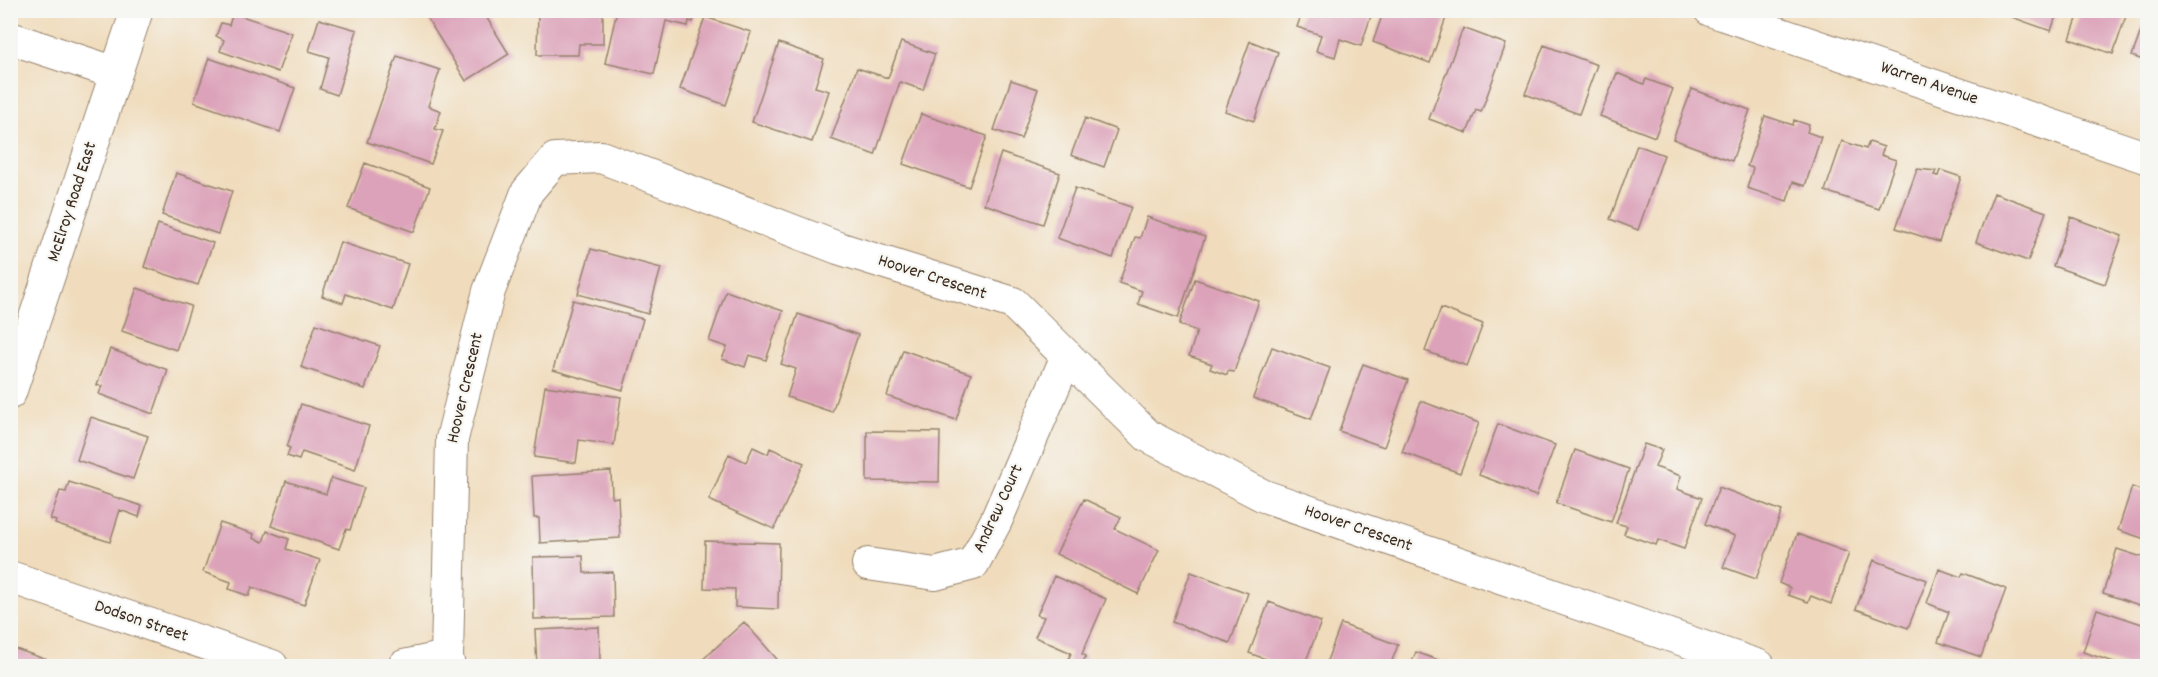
<svg xmlns="http://www.w3.org/2000/svg" width="2158" height="677" font-family="Dekko,sans-serif">
  <rect width="100%" height="100%" fill="#f6f6f2"/>
  <filter id="ink" filterUnits="userSpaceOnUse"><feTurbulence type="fractalNoise" baseFrequency=".0167" numOctaves="2"/><feDisplacementMap in="SourceGraphic" scale="12" xChannelSelector="R" yChannelSelector="G"/><feConvolveMatrix kernelMatrix="1 2 1 2 8 2 1 2 1" color-interpolation-filters="sRGB"/></filter>
  <filter id="wash" filterUnits="userSpaceOnUse"><feTurbulence type="fractalNoise" baseFrequency=".008" numOctaves="4" result="noise"/><feDisplacementMap in="SourceGraphic" scale="24" xChannelSelector="R" yChannelSelector="G"/><feGaussianBlur stdDeviation="1.35" result="paint"/><feColorMatrix in="noise" values="0 0 0 0 0 0 0 0 0 0 0 0 0 0 0 0 0 1.4 0 .05"/><feComposite in="paint" operator="in"/></filter>
  <g filter="url(#wash)">
    <rect width="100%" height="100%" fill="#f0dcbc"/>
    <g id="blocks">
      <!-- building -->
      <path fill="#dca2b9" d="M 440,10 L 482,10 L 509,54 L 466,81 L 427,18 Z
        M 538,10 L 603,10 L 603,44 L 579,44 L 578,55 L 537,55 Z
        M 617,10 L 696,10 L 693,22 L 689,21 L 688,26 L 666,21 L 654,74 L 605,63 Z
        M 1303,10 L 1373,10 L 1361,46 L 1340,39 L 1335,57 L 1316,51 L 1321,35 L 1297,27 Z
        M 1384,10 L 1443,10 L 1448,12 L 1430,63 L 1373,42 Z
        M 2011,10 L 2058,10 L 2051,31 L 2009,16 Z
        M 2080,10 L 2128,10 L 2113,54 L 2070,39 Z
        M 233,13 L 292,33 L 278,72 L 220,51 L 224,40 L 216,36 L 221,23 L 229,25 Z
        M 2147,14 L 2148,14 L 2148,62 L 2132,56 Z
        M 705,17 L 751,32 L 726,105 L 680,89 Z
        M 319,19 L 357,30 L 337,95 L 320,89 L 329,57 L 309,51 Z
        M 1463,28 L 1506,44 L 1481,112 L 1476,110 L 1467,133 L 1429,119 Z
        M 1250,41 L 1278,52 L 1254,121 L 1225,111 Z
        M 901,42 L 935,54 L 923,90 L 900,82 L 875,155 L 831,139 L 857,68 L 888,78 Z
        M 779,43 L 824,59 L 815,87 L 829,91 L 812,142 L 752,122 Z
        M 1544,45 L 1597,65 L 1579,114 L 1525,94 Z
        M 397,56 L 440,70 L 428,106 L 441,111 L 435,129 L 443,131 L 431,164 L 367,142 Z
        M 209,58 L 295,88 L 280,132 L 194,102 Z
        M 1617,73 L 1644,84 L 1646,79 L 1673,89 L 1655,137 L 1600,116 Z
        M 1011,80 L 1038,89 L 1021,139 L 994,130 Z
        M 1692,89 L 1750,110 L 1732,161 L 1673,139 Z
        M 921,114 L 987,136 L 969,187 L 903,164 Z
        M 1765,116 L 1793,125 L 1794,120 L 1809,125 L 1807,132 L 1821,137 L 1805,186 L 1793,182 L 1787,201 L 1747,188 L 1753,168 L 1747,166 Z
        M 1085,118 L 1117,130 L 1104,167 L 1071,155 Z
        M 1842,141 L 1866,149 L 1869,142 L 1884,147 L 1881,155 L 1896,160 L 1879,209 L 1825,191 Z
        M 1637,145 L 1664,155 L 1638,230 L 1610,219 Z
        M 1001,153 L 1060,173 L 1043,224 L 984,204 Z
        M 365,163 L 430,187 L 414,232 L 348,208 Z
        M 1917,169 L 1936,171 L 1934,175 L 1938,176 L 1940,170 L 1961,177 L 1939,242 L 1896,228 Z
        M 176,173 L 232,191 L 218,234 L 162,215 Z
        M 1075,188 L 1131,207 L 1113,258 L 1057,238 Z
        M 1994,193 L 2046,212 L 2028,261 L 1976,242 Z
        M 1147,217 L 1205,237 L 1178,318 L 1138,304 L 1142,291 L 1119,283 L 1135,237 L 1140,238 Z
        M 2071,217 L 2122,236 L 2105,284 L 2053,266 Z
        M 158,224 L 213,243 L 198,285 L 144,267 Z
        M 340,242 L 408,264 L 393,310 L 346,294 L 343,303 L 322,296 Z
        M 591,249 L 661,268 L 648,314 L 578,294 Z
        M 1195,279 L 1259,301 L 1234,372 L 1228,371 L 1227,375 L 1210,369 L 1212,364 L 1189,356 L 1197,331 L 1179,325 Z
        M 137,288 L 191,306 L 176,350 L 122,331 Z
        M 726,291 L 783,311 L 766,360 L 749,355 L 745,367 L 722,359 L 727,347 L 709,341 Z
        M 573,300 L 643,319 L 623,390 L 553,370 Z
        M 1441,308 L 1483,324 L 1467,366 L 1425,351 Z
        M 798,314 L 858,335 L 832,412 L 787,397 L 796,369 L 781,364 Z
        M 316,324 L 380,346 L 365,389 L 301,367 Z
        M 1272,347 L 1330,368 L 1311,419 L 1253,398 Z
        M 110,349 L 168,370 L 153,414 L 99,394 L 102,386 L 97,385 Z
        M 903,350 L 971,374 L 956,420 L 887,396 Z
        M 1363,364 L 1408,380 L 1384,447 L 1339,431 Z
        M 545,386 L 621,397 L 614,445 L 579,440 L 576,463 L 534,457 Z
        M 1421,401 L 1479,423 L 1460,473 L 1402,452 Z
        M 301,404 L 369,426 L 355,470 L 302,452 L 299,460 L 287,456 L 290,448 L 287,447 Z
        M 91,417 L 148,436 L 133,479 L 77,460 Z
        M 1498,424 L 1555,445 L 1536,496 L 1479,475 Z
        M 867,431 L 940,432 L 939,482 L 867,481 Z
        M 1644,444 L 1662,450 L 1655,467 L 1681,476 L 1677,489 L 1702,498 L 1684,549 L 1658,540 L 1656,545 L 1624,534 L 1627,526 L 1616,523 Z
        M 753,447 L 768,454 L 770,448 L 804,463 L 774,529 L 709,500 L 729,454 L 746,462 Z
        M 1575,450 L 1629,469 L 1611,522 L 1556,503 Z
        M 611,471 L 612,498 L 618,497 L 620,538 L 540,543 L 539,518 L 534,518 L 532,476 Z
        M 331,478 L 364,488 L 350,530 L 346,529 L 339,549 L 271,526 L 286,481 L 326,494 Z
        M 69,482 L 142,506 L 139,517 L 120,510 L 110,542 L 55,524 L 56,521 L 50,519 L 60,491 L 66,492 Z
        M 1719,487 L 1782,511 L 1756,579 L 1723,567 L 1735,536 L 1705,524 Z
        M 2132,487 L 2148,493 L 2148,540 L 2118,530 Z
        M 1084,499 L 1121,517 L 1115,529 L 1159,550 L 1138,594 L 1056,554 Z
        M 220,523 L 254,534 L 253,538 L 263,542 L 267,531 L 289,539 L 286,549 L 320,560 L 304,605 L 252,587 L 249,596 L 229,589 L 231,582 L 203,572 Z
        M 1797,534 L 1849,553 L 1831,604 L 1811,596 L 1808,602 L 1788,595 L 1790,588 L 1779,583 Z
        M 705,541 L 779,543 L 778,609 L 735,607 L 735,589 L 704,588 Z
        M 2117,549 L 2148,559 L 2148,608 L 2103,593 Z
        M 583,556 L 584,573 L 613,572 L 614,617 L 534,619 L 533,557 Z
        M 1874,560 L 1927,580 L 1908,628 L 1856,609 Z
        M 1939,569 L 1961,577 L 1963,573 L 2006,589 L 1981,657 L 1938,642 L 1949,612 L 1927,603 Z
        M 1191,572 L 1248,593 L 1230,643 L 1172,622 Z
        M 1054,576 L 1106,599 L 1082,654 L 1086,656 L 1081,666 L 1068,661 L 1071,653 L 1035,637 L 1044,617 L 1037,615 Z
        M 1269,602 L 1321,622 L 1304,666 L 1285,666 L 1249,653 Z
        M 2097,609 L 2148,626 L 2148,666 L 2126,666 L 2083,652 Z
        M 744,622 L 783,666 L 704,666 L 700,662 Z
        M 1341,624 L 1398,645 L 1390,666 L 1325,666 Z
        M 599,627 L 600,660 L 591,661 L 592,666 L 537,666 L 535,630 Z
        M 10,647 L 59,664 L 58,666 L 10,666 Z
        M 1416,652 L 1454,666 L 1410,666 Z
        M 2079,659 L 2100,666 L 2076,666 Z"/>
    </g>
  </g>
  <g filter="url(#ink)">
    <use href="#blocks" fill-opacity="0" stroke="#96836d" stroke-width="1.5"/>
    <g fill="none" stroke-linecap="round" stroke-linejoin="round">
      <!-- minor casing -->
      <g stroke="#96836d" stroke-width="34">
        <path id="minor" d="M 1710,10 L 2148,158
          M 10,38 L 116,73
          M 10,393 L 137,10
          M 868,564 L 935,574 L 973,564 L 996,521 L 1067,356
          M 10,577 L 272,666
          M 404,666 L 447,657
          M 449,666 L 447,657 L 452,439 L 489,291 L 527,192 L 555,159 L 601,157 L 838,248 L 1013,303 L 1148,436 L 1264,496 L 1759,666"/>
      </g>
      <!-- minor -->
      <use href="#minor" stroke="#fff" stroke-width="32"/>
    </g>
  </g>
  <g text-anchor="middle" dominant-baseline="central" stroke-width="4.5" stroke-linejoin="round" paint-order="stroke">
    <!-- street labels -->
    <g font-size="18" fill="#3b2a1e" stroke="#f6f6f2">
      <text transform="translate(1929 84) rotate(19)">Warren Avenue</text>
      <text transform="translate(73 202) rotate(-72)">McElroy Road East</text>
      <text transform="translate(932 278) rotate(18)">Hoover Crescent</text>
      <text transform="translate(466 388) rotate(-77)">Hoover Crescent</text>
      <text transform="translate(999 509) rotate(-65)">Andrew Court</text>
      <text transform="translate(1358 529) rotate(19)">Hoover Crescent</text>
      <text transform="translate(141 622) rotate(19)">Dodson Street</text>
    </g>
  </g>
  <!-- margin -->
  <rect width="2158" height="677" fill="none" stroke="#f6f6f2" stroke-width="36"/>
</svg>
